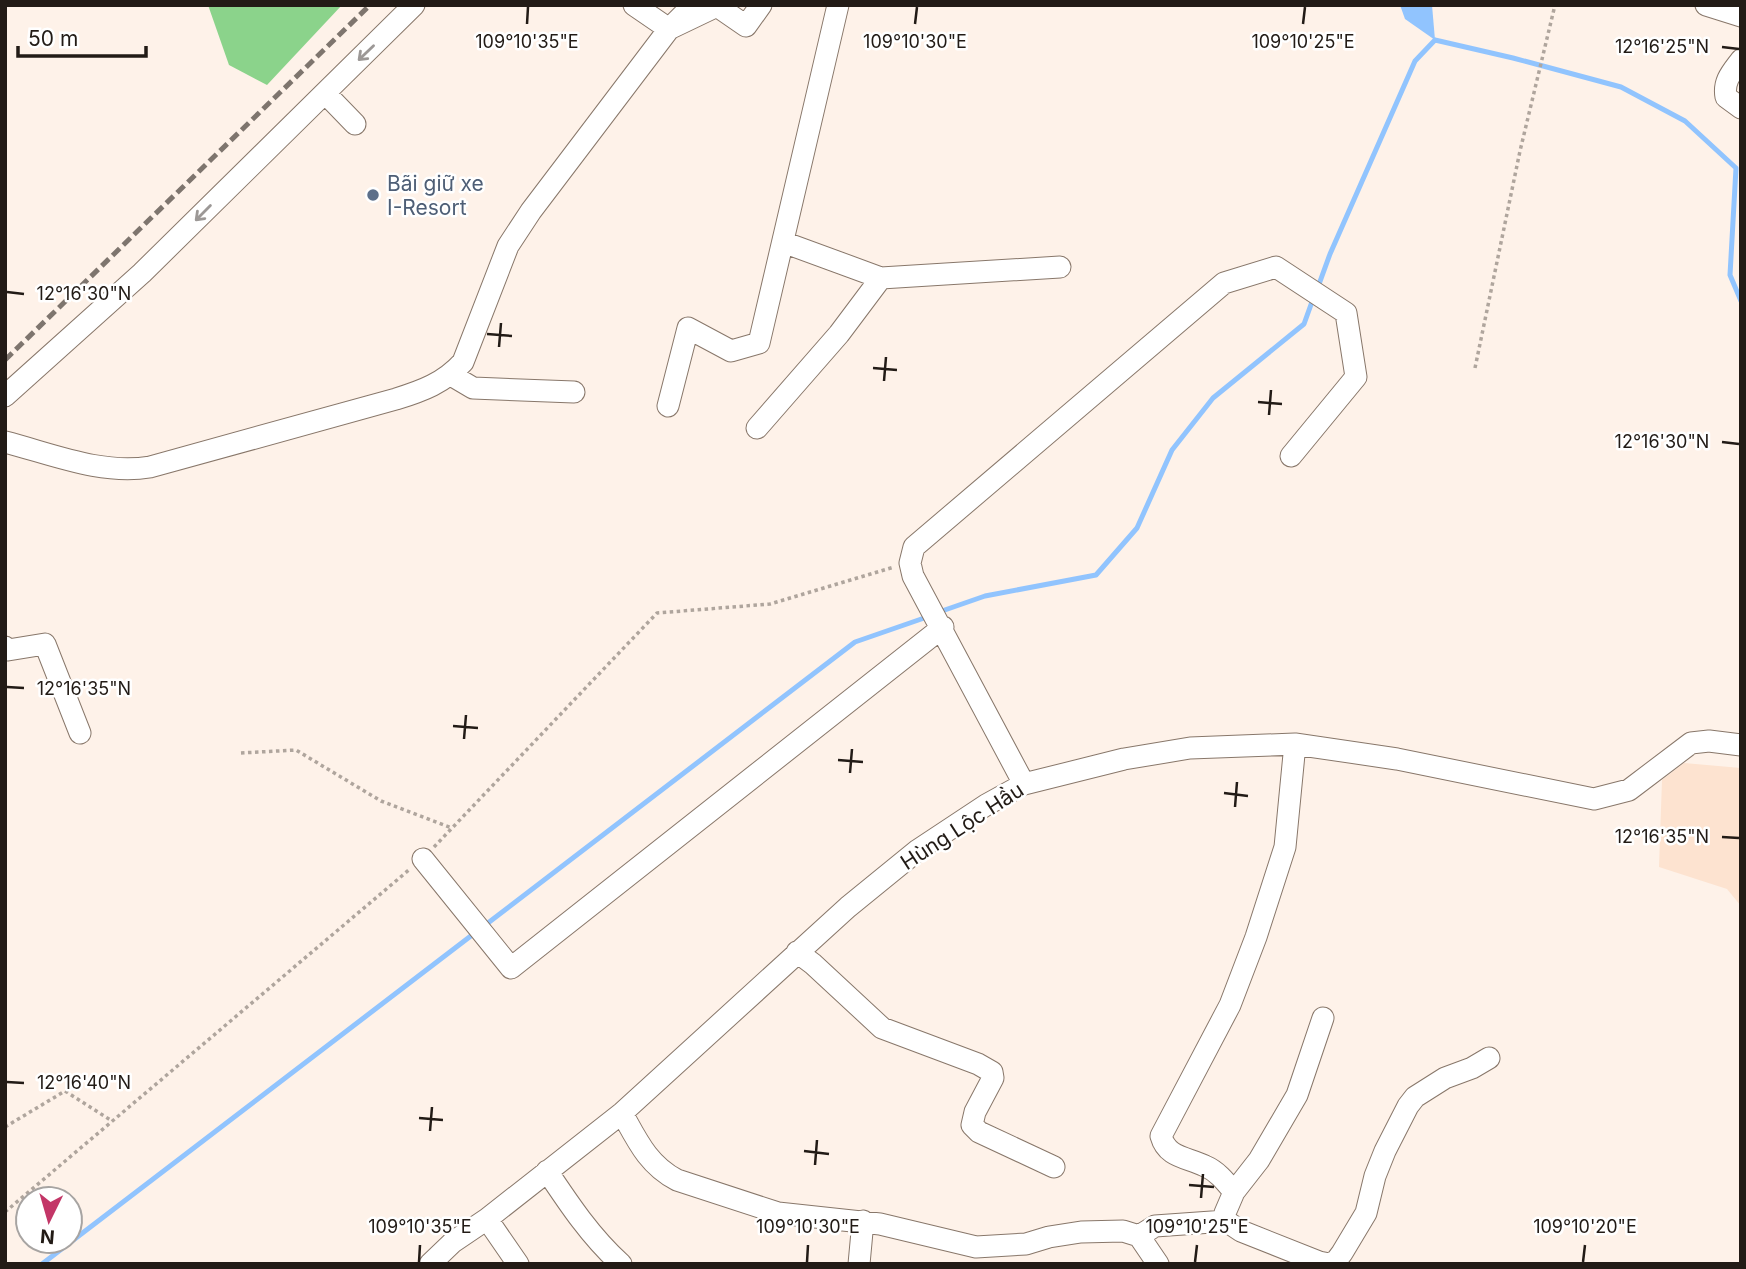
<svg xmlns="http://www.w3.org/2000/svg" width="1746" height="1269" font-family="Inter,sans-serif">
  <rect width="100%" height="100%" fill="#fef2e9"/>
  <!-- built -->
  <path fill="#fde3d0" d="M 1684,763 L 1741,768 L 1741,906 L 1727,889 L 1659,867 L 1662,780 Z"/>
  <!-- forest -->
  <path fill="#8bd38b" d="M 208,5 L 342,5 L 267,85 L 229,65 Z"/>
  <!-- water -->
  <path fill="#91c4fe" d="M 1400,5 L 1432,5 L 1435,40 L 1405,19 Z"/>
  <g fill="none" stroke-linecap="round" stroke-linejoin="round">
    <!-- stream -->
    <path stroke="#91c4fe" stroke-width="5" d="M 1435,40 L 1513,58 L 1621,87 L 1685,121 L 1736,168 L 1730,275 L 1741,301
      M 1318,287 L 1330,254 L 1415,61 L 1435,40
      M 939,612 L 985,596 L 1096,575 L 1137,528 L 1172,450 L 1213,398 L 1304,324 L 1313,299
      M 484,926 L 855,642 L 930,616
      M 42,1264 L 476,932"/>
    <!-- minor casing -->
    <g stroke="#88776a" stroke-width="23">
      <path id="minor" d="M 634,5 L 669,29 L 717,6 L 746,26 L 761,5
        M 1706,5 L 1741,16
        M 1741,60 C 1732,72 1723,81 1726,97 L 1741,108
        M 325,93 L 355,124
        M 783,242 L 881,278 L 1060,267
        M 451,375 L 473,388 L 574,392
        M 5,396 L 142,273 L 414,5
        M 668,406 L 688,328 L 731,351 L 759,343 L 838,5
        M 757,428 L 839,334 L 881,278
        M 5,442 C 52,454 101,475 150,467 L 396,399 C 422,391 444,383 463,362 L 508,246 L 531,211 L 669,29 L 693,5
        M 5,647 L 8,650 L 45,644 L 80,733
        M 1024,784 L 913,576 L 910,563 L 914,547 L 1224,283 L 1276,267 L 1346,313 L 1356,377 L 1291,456
        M 423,859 L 511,968 L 943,627
        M 797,952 L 813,964 L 882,1028 L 978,1064 L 992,1072 L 993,1078 L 975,1112 L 972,1125 L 979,1132 L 1054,1167
        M 1323,1018 L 1297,1095 L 1259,1160 L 1234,1192 L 1225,1213 L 1226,1221 L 1241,1231 L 1319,1262 L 1329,1264 L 1336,1261 L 1342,1253 L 1366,1213 L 1375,1176 L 1385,1151 L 1408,1106 L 1415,1097 L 1445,1078 L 1472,1068 L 1489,1058
        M 622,1113 C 637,1140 648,1165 677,1180 L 778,1213 L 880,1224 L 976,1247 L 1026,1244 L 1049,1237 L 1081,1232 L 1123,1231 L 1139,1236 L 1158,1264
        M 547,1171 C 569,1204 591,1237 621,1264
        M 1234,1192 C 1225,1181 1217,1171 1205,1166 C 1187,1157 1167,1158 1161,1136 L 1230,1005 L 1256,937 L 1285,847 L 1295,744
        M 487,1219 L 518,1264
        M 1139,1236 L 1155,1226 L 1226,1221
        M 430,1264 L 453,1242 L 487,1219 L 622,1113 L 848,907 L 918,850 L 986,805 L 1024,784 L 1124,759 L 1190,748 L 1295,744 L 1397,759 L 1594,799 L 1629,790 L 1691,743 L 1709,741 L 1741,745
        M 859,1264 L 863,1221"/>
    </g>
    <!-- path -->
    <path stroke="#afa59d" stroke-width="3.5" stroke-dasharray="3.5 3.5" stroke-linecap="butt" d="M 1475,368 L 1520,151 L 1555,5
      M 241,753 L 296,750 L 381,801 L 452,828
      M 434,847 L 657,613 L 770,604 L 894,567
      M 5,1127 L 65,1091 L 112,1121
      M 5,1212 L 410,869"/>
    <!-- minor -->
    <use href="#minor" stroke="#fff" stroke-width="21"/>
    <!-- rail -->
    <path stroke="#7e756e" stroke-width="5" stroke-dasharray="10 5" stroke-linecap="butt" d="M 5,360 L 370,5"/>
  </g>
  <!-- one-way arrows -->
  <defs><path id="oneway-shaft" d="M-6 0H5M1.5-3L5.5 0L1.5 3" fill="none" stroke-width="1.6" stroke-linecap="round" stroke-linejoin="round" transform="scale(1.75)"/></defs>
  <g stroke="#9c9896">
    <use href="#oneway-shaft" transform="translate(366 53) rotate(136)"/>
    <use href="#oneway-shaft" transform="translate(203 213) rotate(135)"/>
  </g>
  <!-- ticks -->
  <path fill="none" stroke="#221b16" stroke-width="2.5" d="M 527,24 L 528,7M 915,24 L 917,7M 1303,24 L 1305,7M 1722,47 L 1739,49M 7,292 L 24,294M 487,334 L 512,336M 499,347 L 501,323M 873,368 L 897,370M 884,381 L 886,357M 1258,402 L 1282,404M 1269,415 L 1271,390M 1722,442 L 1739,444M 7,687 L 24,688M 453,726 L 478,728M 464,739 L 466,715M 838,760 L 863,762M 850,773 L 852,749M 1224,793 L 1248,796M 1235,807 L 1237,782M 1722,837 L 1739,838M 7,1082 L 24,1083M 419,1118 L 443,1120M 430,1131 L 432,1107M 804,1151 L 829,1154M 815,1165 L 817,1140M 1189,1185 L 1214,1187M 1201,1198 L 1203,1174M 419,1262 L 420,1245M 807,1262 L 808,1245M 1195,1262 L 1197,1245M 1583,1262 L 1585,1245"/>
  <!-- markers -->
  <circle fill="#5c6f8a" stroke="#fff" stroke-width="2.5" cx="373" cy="195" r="7"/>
  <g text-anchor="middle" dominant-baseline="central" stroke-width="5" stroke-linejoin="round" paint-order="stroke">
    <!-- service labels -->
    <g font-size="21" fill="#4e5e75" stroke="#fff" text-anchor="start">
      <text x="387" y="183">Bãi giữ xe<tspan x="387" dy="24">I-Resort</tspan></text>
    </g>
    <!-- street labels -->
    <g font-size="21" fill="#221b16" stroke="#fff">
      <text transform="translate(962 826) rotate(-33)">Hùng Lộc Hầu</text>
    </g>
  </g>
  <g font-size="18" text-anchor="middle" fill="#221b16" stroke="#fff" stroke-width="5" stroke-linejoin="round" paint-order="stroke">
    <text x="527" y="48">109°10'35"E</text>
    <text x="915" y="48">109°10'30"E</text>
    <text x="1303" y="48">109°10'25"E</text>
    <text x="1662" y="53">12°16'25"N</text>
    <text x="84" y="300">12°16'30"N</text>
    <text x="1662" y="448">12°16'30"N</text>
    <text x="84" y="695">12°16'35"N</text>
    <text x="1662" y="843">12°16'35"N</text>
    <text x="84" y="1089">12°16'40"N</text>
    <text x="420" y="1233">109°10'35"E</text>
    <text x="808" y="1233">109°10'30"E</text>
    <text x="1197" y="1233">109°10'25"E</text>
    <text x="1585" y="1233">109°10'20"E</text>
  </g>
  <!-- border -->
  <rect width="1746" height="1269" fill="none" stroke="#221b16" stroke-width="14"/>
  <!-- north arrow -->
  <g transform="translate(49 1220) rotate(185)"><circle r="33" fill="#ffffff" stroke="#a7a4a2" stroke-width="2"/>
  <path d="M0-5L12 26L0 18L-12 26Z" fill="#c33667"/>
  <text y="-10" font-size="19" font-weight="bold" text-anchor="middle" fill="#221b16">N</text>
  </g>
  <!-- scale -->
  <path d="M18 46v10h128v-10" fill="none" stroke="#221b16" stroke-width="3.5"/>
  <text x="28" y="46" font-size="21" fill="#221b16" stroke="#ffffff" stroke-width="5" paint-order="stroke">50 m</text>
</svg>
